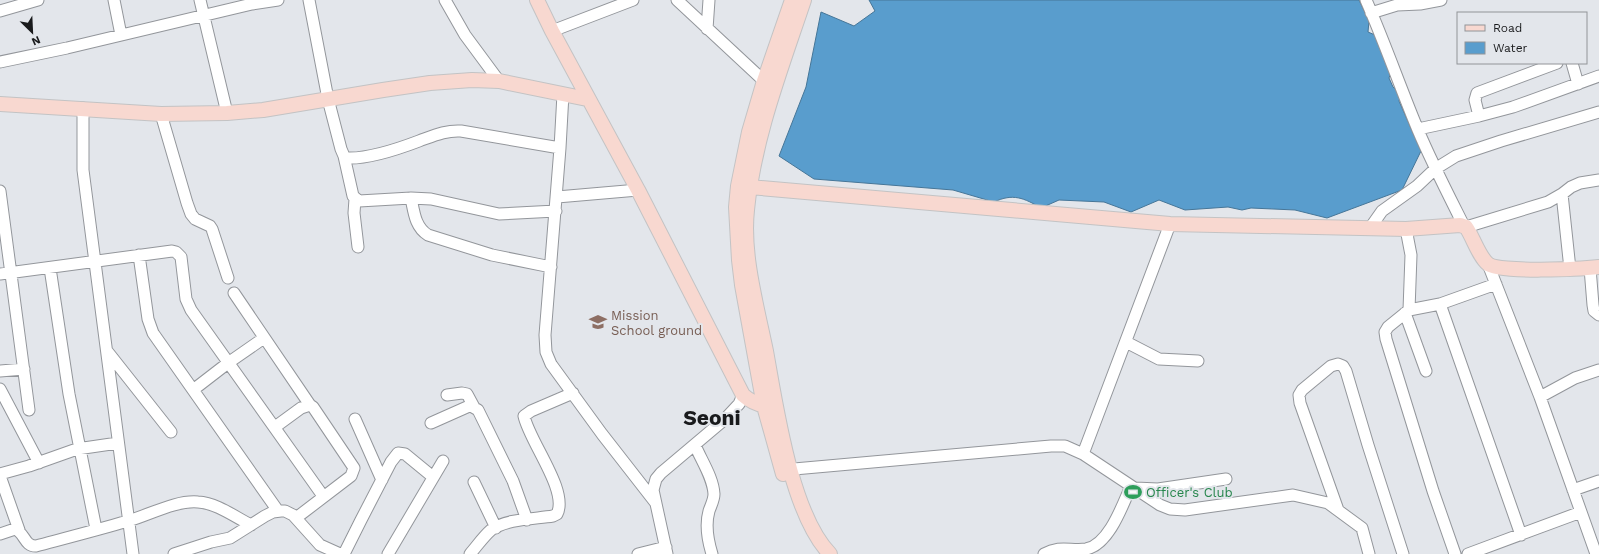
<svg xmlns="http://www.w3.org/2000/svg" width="1599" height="554" font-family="'Work Sans',sans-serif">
  <rect width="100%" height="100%" fill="#e3e6eb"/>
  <!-- water -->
  <path fill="#599dcd" stroke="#467698" d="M 869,0 L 1359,0 L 1369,21 L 1368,32 L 1375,35 L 1391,72 L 1389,78 L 1393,87 L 1401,94 L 1399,101 L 1421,151 L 1402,190 L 1327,218 L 1295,210 L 1251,208 L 1242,210 L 1228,207 L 1185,210 L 1159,200 L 1131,212 L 1104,202 L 1059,200 L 1041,208 C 1024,198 1013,193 994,202 L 953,190 L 814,179 L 779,156 L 806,87 L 821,12 L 854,26 L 875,11 Z"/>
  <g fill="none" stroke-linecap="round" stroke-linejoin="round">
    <!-- minor casing -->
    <g stroke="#93969b" stroke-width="13">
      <path id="minor" d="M 114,0 L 121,35
        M 200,0 L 227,113
        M 309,0 L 328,99 L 341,149 L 344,156 L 347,158 C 369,159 398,149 419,141 C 433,136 446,130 461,131 L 560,148
        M 445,0 L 465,35 L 499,81
        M 677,0 L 764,81
        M 1366,0 C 1385,43 1400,87 1418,130 C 1432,163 1448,194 1464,226
        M 0,11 L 38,0
        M 1371,13 L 1397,5 L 1420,4 L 1441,0
        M 707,29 L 709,0
        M 552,31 L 633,0
        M 0,62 L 67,48 L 252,4 L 278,0
        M 1572,63 L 1578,84
        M 563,94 L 560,148 L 545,335 L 546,352 L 551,364 L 602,434 L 655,502
        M 83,108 L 83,170 L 133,554
        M 161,114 L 187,203 L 191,214 L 195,219 L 210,226 L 212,229 L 228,278
        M 1479,116 L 1475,100 L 1477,93 L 1557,63
        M 1418,129 L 1479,116 L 1513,107 L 1599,76
        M 344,156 L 353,196 L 359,201 L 411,198 L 431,199 L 499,214 L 556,211
        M 0,191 L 29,410
        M 1562,194 L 1570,269
        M 557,197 L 638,190
        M 411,198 C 414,212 415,227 428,235 L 492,255 L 551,267
        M 355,199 L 354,213 L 358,247
        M 1466,227 L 1548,202 L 1562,194 L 1571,187 L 1580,183 L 1599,180
        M 1370,228 L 1382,211 L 1417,186 L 1435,169 L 1456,156 L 1501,141 L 1599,112
        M 1406,229 L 1411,255 L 1409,310 L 1388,327 L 1385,332 L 1386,339 L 1433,491 L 1455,554
        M 139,255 L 148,319 L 153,333 L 278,511
        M 1488,264 L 1540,397 L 1596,554
        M 50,268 L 69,394 L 96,529
        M 1590,268 L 1593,305 L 1594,311 L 1599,315
        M 0,274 L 172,251 L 176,252 L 181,257 L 186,299 L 191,310 L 323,496
        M 234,293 L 310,405
        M 1440,304 L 1521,535
        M 1409,310 L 1440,304 L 1496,284
        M 1405,313 L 1426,371
        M 1126,342 L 1159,359 L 1198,361
        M 107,351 L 171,432
        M 0,371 L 24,369
        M 0,389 L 39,463
        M 193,390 L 228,363 L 264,338
        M 447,395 L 462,393 L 467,394 L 474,407
        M 1540,397 L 1575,378 L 1599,370
        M 355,419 L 382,480
        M 431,423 L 467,407 L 471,406 L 478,410 L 513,481 L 527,520
        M 275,427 L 301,408 L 310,405 L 313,407 L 354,468 L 351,476 L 296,518
        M 695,445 C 701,460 713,477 714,494 C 714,500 711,505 709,511 C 705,525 708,541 712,554
        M 1083,454 L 1170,224
        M 783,470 L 1051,446 L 1065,446 L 1083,454 L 1160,505 L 1170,509 L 1185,510 L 1293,495 L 1328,503 L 1362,528 L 1369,554
        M 0,474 L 29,466 L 77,449 L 118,443
        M 0,476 L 19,530
        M 474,482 L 496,528
        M 1135,488 L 1158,489 L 1226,479
        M 1573,490 L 1599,481
        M 1338,510 L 1300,403 L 1299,395 L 1302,390 L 1331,366 L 1338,364 L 1343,366 L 1346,371 L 1368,445 L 1403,554
        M 0,534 L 15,529 C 25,533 24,546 36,546 C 66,538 97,530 128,521 C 149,515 176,500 198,502 C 217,503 235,517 251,525
        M 174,554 L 211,542 L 230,538 L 265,516 L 273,512 L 281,511 L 285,511 L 293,515 L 320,545 L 340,554
        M 344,554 L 361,520 L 391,462 L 398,453 L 405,454 L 433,477
        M 388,554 L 443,461
        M 470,554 C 477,546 483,537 491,530 C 506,519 534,519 553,516 L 557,514 C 569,491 529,441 524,416 L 531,411 L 573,393
        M 638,554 L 666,547
        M 667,554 L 653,490 L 656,479 L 661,473 L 725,419 L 739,404 L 743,395
        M 1044,554 C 1060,545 1070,551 1086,549 C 1109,545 1123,504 1131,486
        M 1468,554 L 1581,512"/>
    </g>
    <!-- major casing -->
    <g stroke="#c3c3c4" stroke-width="16">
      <path id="major" d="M 537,0 L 552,31 L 638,190 L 743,395 C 752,403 761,406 773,407
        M 804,0 C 781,69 754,138 747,210 C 742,254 757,307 766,351 C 776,406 791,514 830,554
        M 0,104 L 161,114 L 227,113 L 263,110 L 383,90 L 430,83 L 472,80 L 499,81 L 587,99
        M 738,186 L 1170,224 L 1406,229 L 1460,225 L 1466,227 C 1473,237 1479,257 1488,264 C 1498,273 1582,269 1599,267
        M 783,474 L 764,406 L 742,285 L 739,260 L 736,207 L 738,186 L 749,132 L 764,81 L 792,0"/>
    </g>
    <!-- minor -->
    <use href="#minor" stroke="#fff" stroke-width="11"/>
    <!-- major -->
    <use href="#major" stroke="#f8d8d0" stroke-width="14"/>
  </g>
  <!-- icons -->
  <defs>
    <g id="school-bare" transform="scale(1.38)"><path d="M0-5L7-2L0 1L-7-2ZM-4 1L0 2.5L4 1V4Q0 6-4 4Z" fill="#8d6e63" stroke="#e3e6eb" stroke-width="2.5" paint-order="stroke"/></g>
    <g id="stadium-bare" transform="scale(1.38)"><path d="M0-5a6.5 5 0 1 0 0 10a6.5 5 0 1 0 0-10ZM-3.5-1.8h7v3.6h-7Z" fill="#2e9e5b" stroke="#e3e6eb" stroke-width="2.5" paint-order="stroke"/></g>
  </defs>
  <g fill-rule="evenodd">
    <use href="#school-bare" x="598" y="322"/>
    <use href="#stadium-bare" x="1133" y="492"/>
  </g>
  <g text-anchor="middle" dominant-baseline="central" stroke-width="4" stroke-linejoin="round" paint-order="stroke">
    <!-- education labels -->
    <g font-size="13" fill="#785e54" stroke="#e3e6eb" text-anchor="start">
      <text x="611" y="315">Mission<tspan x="611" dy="15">School ground</tspan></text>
    </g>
    <!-- leisure labels -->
    <g font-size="13" fill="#27864d" stroke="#e3e6eb" text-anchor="start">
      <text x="1146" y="492">Officer's Club</text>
    </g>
    <!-- town labels -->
    <g font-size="21" font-weight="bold" fill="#191a1c" stroke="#e3e6eb">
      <text x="712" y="417">Seoni</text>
    </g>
  </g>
  <!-- legend -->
  <rect x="1457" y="12" width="130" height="52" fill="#e3e6eb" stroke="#929498"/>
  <rect x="1465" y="25" width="20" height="6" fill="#f8d8d0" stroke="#929498"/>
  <text x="1493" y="32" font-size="12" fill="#191a1c">Road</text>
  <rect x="1465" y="42" width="20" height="12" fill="#599dcd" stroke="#929498"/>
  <text x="1493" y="52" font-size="12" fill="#191a1c">Water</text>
  <!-- north arrow -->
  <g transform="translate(32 32) rotate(156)" stroke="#e3e6eb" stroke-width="3" paint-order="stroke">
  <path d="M0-3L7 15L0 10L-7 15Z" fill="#191a1c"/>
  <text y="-6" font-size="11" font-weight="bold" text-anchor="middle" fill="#191a1c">N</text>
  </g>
</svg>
